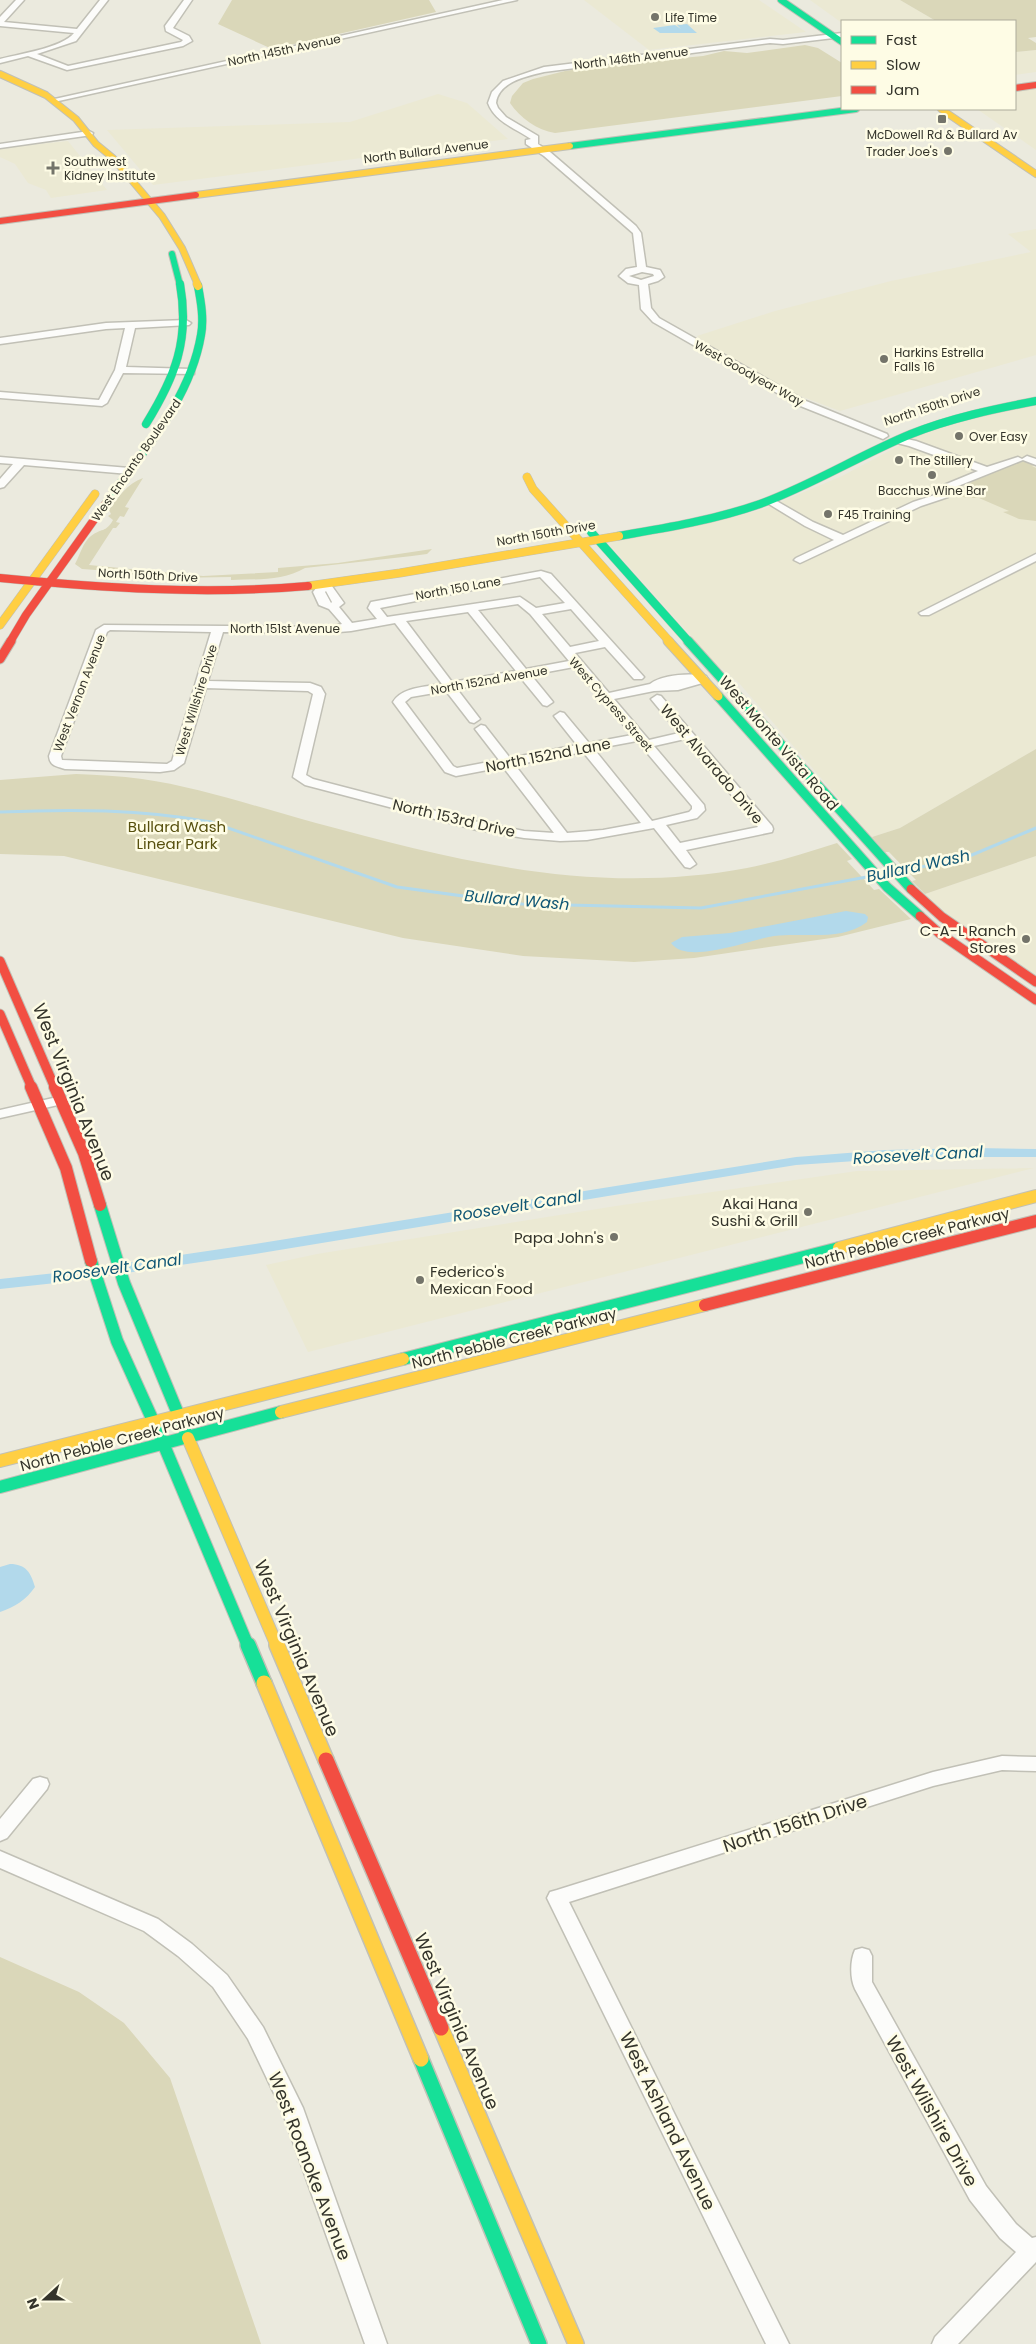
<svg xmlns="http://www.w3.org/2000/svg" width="1036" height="2344" font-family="Poppins,sans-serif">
  <rect width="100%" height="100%" fill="#ebeade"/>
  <!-- built -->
  <path fill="#ebe9d3" d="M 584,0 L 759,0 L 806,32 L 649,50 Z
    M 810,0 L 900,0 L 936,21 L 842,23 Z
    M 1036,50 L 1036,72 L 1015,75 L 1015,52 Z
    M 1036,88 L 1036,150 L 977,109 L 1015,109 L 1015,91 Z
    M 438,94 L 467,103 L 508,139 L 153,185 L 107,130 L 350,122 Z
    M 68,141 L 107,190 L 51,198 L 46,190 L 28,183 L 15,164 L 0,157 L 0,148 Z
    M 1036,229 L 1036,355 L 840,411 L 795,394 L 709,346 L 697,336 L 775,311 L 891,281 L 1031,252 L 1008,234 Z
    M 1036,406 L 1036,749 L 900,828 L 872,837 L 739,683 L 717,665 L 609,544 L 613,540 L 727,519 L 764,509 L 842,476 L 921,434 L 949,424 L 1004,410 Z
    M 1036,856 L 1036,975 L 951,917 L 925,894 Z
    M 1034,1168 L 308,1352 L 266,1265 L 317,1254 L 616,1206 L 857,1171 Z"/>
  <!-- green -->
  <path fill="#dad7b9" d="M 232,0 L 429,0 L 436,12 L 272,49 L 218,24 Z
    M 900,0 L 1036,0 L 1036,37 L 1028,38 L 1036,43 L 1036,50 L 1015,52 L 1015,21 L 936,21 Z
    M 805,45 L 818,48 L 842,63 L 842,96 L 555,133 C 537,130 520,118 510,103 L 512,96 L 523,83 L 533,79 L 565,71 L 607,65 L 703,56 L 724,51 L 747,53 Z
    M 1028,461 L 1036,464 L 1032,466 L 1036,468 L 1036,521 L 1019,519 L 1003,512 L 1009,511 L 979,498 L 967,498 L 957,495 C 969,478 1008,464 1028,461 Z
    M 143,478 L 125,507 L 129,508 L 124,517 L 120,516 L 116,522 L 120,523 L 116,528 L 113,528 L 89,565 L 203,576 L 278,572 L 278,568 L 338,563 L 432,549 L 427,554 L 412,556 L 305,568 C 283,581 256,579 231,580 L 231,577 L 168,578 L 152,575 L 109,574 L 110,571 L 82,569 L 75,564 C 80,555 83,542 91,536 C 101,528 106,533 113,520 L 108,516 L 111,514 L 109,510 C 119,496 127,484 143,478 Z
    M 1036,749 L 1036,856 L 925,894 L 912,881 L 916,880 L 889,852 L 885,852 L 872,837 L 900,828 Z
    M 76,774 C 98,775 120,776 142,779 C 199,787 260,808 316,823 C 461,862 596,896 747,868 C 778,862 808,852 837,843 L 852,859 L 847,861 L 874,890 L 879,889 L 911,919 L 838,937 L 694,958 L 634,962 L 523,956 L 403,938 L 64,856 L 0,854 L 0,780 Z
    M 0,1957 L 79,1992 L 124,2023 L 170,2078 L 261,2344 L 0,2344 Z"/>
  <!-- water -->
  <path fill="#b2d9eb" d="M 687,24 L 697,33 L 660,33 L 653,28 L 675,25 L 681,29 L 677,25 Z
    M 846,911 L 865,914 L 868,917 L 867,922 C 840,942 805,932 774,936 C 752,939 687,966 671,943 L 682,937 L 730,933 Z
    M 10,1564 C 26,1564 31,1573 35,1587 C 26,1600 15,1607 0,1612 L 0,1567 Z"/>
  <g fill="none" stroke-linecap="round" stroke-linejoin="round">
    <!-- stream -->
    <path stroke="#b2d9eb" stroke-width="3" d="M 0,812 C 71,809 141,809 211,822 L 397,887 L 522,904 L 701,908 L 872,876
      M 898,871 L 960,860 L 1036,828"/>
    <!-- canal -->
    <path fill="#b2d9eb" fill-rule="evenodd" d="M 976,1148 L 1036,1149 L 1036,1157 L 916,1157 L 796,1165 L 255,1254 L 65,1282 L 0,1289 L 0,1279 L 65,1272 L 255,1244 L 796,1157 L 886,1150 Z"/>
    <!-- street casing -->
    <g stroke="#c1c0b6" stroke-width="3">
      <path id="street" d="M 16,0 L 24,0 L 4,22 L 77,29 L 100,0 L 108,0 L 76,41 L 37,54 L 68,66 L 181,42 L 183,40 L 166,31 L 165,26 L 184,0 L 192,0 L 173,28 L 189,36 L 192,41 L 183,46 L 67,70 L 28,56 L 0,63 L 0,59 C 19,54 62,48 74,33 L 0,26 L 0,17 Z
        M 503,0 L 517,0 L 54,102 L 50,100 Z
        M 842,33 L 842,37 L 783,44 L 770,43 L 544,72 C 527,76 498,82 496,103 L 498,108 L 506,117 L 538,136 L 538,144 L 550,152 L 636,226 L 641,233 L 646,267 L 660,270 L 664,277 L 658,281 L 648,284 L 651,308 L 659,318 L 806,401 L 887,434 L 888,436 L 883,439 L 798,405 L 653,322 L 641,309 L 639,285 L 628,283 L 619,276 L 626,269 L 637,267 L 633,233 L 544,156 L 526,144 L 526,140 L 531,139 C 515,128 495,122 488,103 L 492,92 L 503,81 L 544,67 L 770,39 L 783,40 ZM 642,272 L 653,274 L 654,276 L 641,280 L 629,276 Z
        M 89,131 L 93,133 L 92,135 L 0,148 L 0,144 Z
        M 186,320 L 191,323 L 189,325 L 135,328 L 126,367 L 191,369 L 194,370 L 194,374 L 123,373 L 107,403 L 102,406 L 0,398 L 0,392 L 99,400 L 115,370 L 125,328 L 106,329 L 0,344 L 0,338 L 106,323 Z
        M 897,437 L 916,441 L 987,467 L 1018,457 L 1022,459 L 1027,456 L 1036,459 L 1036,465 L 1023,460 L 948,490 L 944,489 L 944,485 L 978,471 L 909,446 L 893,442 L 892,440 Z
        M 0,457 L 129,468 L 134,471 L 129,474 L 24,465 L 4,487 L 0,488 L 0,479 L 13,464 L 0,463 Z
        M 944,492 L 948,493 L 948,497 L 921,506 L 800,563 L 794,560 L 796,558 L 834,540 L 805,526 L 764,501 L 769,498 L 773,499 L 813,522 L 843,535 L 913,502 Z
        M 1036,554 L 1036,561 L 929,615 L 921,615 L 919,613 Z
        M 541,571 L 551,574 L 644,677 L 642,679 L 634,679 L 605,647 L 575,653 L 609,693 L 650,684 C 663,674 691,673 706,676 L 708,679 L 706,682 L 678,690 L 654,691 L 614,699 L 649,740 L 679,733 L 651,699 L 657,695 L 661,696 L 772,826 L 773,829 L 772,832 L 686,850 L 696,864 L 690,868 L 685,867 L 654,828 L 587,840 L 560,841 L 524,838 L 477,830 L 305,785 L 293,777 L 313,694 L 308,691 L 206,688 L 184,763 L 174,770 L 160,772 L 65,769 C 56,766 50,766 49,756 L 96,630 L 104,625 L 327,627 L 342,624 L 329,609 L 319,605 L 313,592 L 321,582 L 329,582 L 344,603 L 339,607 L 352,623 L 377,619 L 368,608 L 371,602 ZM 540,577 L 565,603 L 536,608 L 520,597 L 387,617 L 380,608 ZM 326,591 L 332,602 L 331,603 L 325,592 ZM 518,604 L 530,614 L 569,661 L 526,669 L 478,610 ZM 571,609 L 599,641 L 570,647 L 542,614 ZM 468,612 L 516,671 L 452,682 L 406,621 ZM 395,623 L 442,684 C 425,687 402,687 393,702 L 445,772 L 456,776 L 503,767 L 554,833 L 524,831 L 478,822 L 313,779 L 306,775 L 325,694 L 321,687 L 310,683 L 208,681 L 223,632 L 327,633 L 351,631 ZM 110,630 L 211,632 L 172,761 L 167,764 L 62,760 L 61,756 L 107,632 ZM 574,667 L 632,735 L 589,743 L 564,713 L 560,712 L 554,716 L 577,745 L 510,758 L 485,726 L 481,725 L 475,729 L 499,760 L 457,768 L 453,766 L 405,702 L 411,697 L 446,691 L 470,722 L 474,723 L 480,719 L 457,689 L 520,677 L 543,705 L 547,706 L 553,702 L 531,675 ZM 685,739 L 758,827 L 680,843 L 666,825 L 697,818 L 705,810 L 704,805 L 654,746 ZM 637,741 L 692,806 L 692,809 L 689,812 L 652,821 L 594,749 ZM 583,752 L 641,823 L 603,830 L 567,833 L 515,765 Z
        M 62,1096 L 69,1100 L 67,1103 L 0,1118 L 0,1110 Z
        M 1002,1756 L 1036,1757 L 1036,1771 L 1002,1770 L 933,1786 L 569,1902 L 789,2344 L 766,2344 L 547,1898 L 550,1892 L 557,1890 L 933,1772 Z
        M 40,1777 L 47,1779 L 49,1784 L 47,1789 L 7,1838 L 0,1841 L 0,1819 L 33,1779 Z
        M 0,1851 L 158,1919 L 192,1944 L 227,1975 L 263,2027 L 303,2108 L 387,2344 L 365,2344 L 281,2108 L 248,2039 L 213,1987 L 178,1956 L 144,1931 L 0,1868 Z
        M 862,1948 L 869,1950 L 872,1956 L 872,1982 L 986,2186 L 1016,2224 L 1032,2238 L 1036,2237 L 1036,2262 L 958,2344 L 932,2344 L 935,2337 L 1016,2252 L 1000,2238 L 970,2200 L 855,1989 C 850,1979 850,1960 855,1950 Z"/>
    </g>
    <!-- fast-far4 casing -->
    <g stroke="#c1c0b6" stroke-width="8">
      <path id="fast-far4" d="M 781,0 L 842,42
        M 570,146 L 856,109
        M 172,254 L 180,285"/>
    </g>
    <!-- fast-far3 casing -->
    <g stroke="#c1c0b6" stroke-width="9">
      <path id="fast-far3" d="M 146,424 C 175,377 190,340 180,284
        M 106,503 C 143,451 190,400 201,335 C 204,319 201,302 198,286
        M 591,532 L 689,642
        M 619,536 C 666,528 714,520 760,504 C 812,485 860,455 911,434 C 951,418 994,409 1036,401"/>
    </g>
    <!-- fast-far2 casing -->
    <g stroke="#c1c0b6" stroke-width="11">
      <path id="fast-far2" d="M 688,641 L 911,889
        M 718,696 L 887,887 L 920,916"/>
    </g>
    <!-- fast-far1 casing -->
    <g stroke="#c1c0b6" stroke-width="14">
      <path id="fast-far1" d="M 100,1205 L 124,1283 L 188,1438
        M 91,1261 L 117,1341 L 163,1443 L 248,1646
        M 403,1359 L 839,1248
        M 0,1487 L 281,1412"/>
    </g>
    <!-- fast casing -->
    <g stroke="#c1c0b6" stroke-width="18">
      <path id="fast" d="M 248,1645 L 264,1683
        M 421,2059 L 539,2344"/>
    </g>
    <!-- slow-far4 casing -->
    <g stroke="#c1c0b6" stroke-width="8">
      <path id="slow-far4" d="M 0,74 L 46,95 L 76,119 L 96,144 L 113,158 L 162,216 L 182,248 L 198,285
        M 941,109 L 1036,174
        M 196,195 L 570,146"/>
    </g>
    <!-- slow-far3 casing -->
    <g stroke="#c1c0b6" stroke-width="9">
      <path id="slow-far3" d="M 197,284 L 198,286
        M 527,477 L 533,489 L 670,642
        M 308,586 L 400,573 L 619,536
        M 0,625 L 95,494"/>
    </g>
    <!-- slow-far2 casing -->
    <g stroke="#c1c0b6" stroke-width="11">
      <path id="slow-far2" d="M 668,641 L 718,696"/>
    </g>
    <!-- slow-far1 casing -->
    <g stroke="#c1c0b6" stroke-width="14">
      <path id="slow-far1" d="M 839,1248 L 1036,1196
        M 281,1412 L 705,1305
        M 188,1438 L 277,1646
        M 0,1461 L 403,1359"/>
    </g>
    <!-- slow casing -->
    <g stroke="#c1c0b6" stroke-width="18">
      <path id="slow" d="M 277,1645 L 326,1760
        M 264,1683 L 421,2059
        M 441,2028 L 576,2344"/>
    </g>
    <!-- jam-far4 casing -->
    <g stroke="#c1c0b6" stroke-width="8">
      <path id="jam-far4" d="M 1015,88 L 1036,85
        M 0,221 L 196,195"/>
    </g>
    <!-- jam-far3 casing -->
    <g stroke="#c1c0b6" stroke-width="9">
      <path id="jam-far3" d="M 0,578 C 103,588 205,595 308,586
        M 10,642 L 26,615 L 106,503"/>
    </g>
    <!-- jam-far2 casing -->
    <g stroke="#c1c0b6" stroke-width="11">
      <path id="jam-far2" d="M 0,659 L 11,641
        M 911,889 L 942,917 L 1036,982
        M 920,916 L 939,933 L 1036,1000
        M 0,961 L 55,1088
        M 0,1014 L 32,1088"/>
    </g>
    <!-- jam-far1 casing -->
    <g stroke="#c1c0b6" stroke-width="14">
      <path id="jam-far1" d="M 31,1087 L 66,1168 L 91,1261
        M 55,1087 L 84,1153 L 100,1205
        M 705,1305 L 1036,1221"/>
    </g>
    <!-- jam casing -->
    <g stroke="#c1c0b6" stroke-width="18">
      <path id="jam" d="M 326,1760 L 441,2028"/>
    </g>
    <!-- street -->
    <use href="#street" fill="#fcfcfa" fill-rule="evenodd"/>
    <!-- fast-far4 -->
    <use href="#fast-far4" stroke="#16e098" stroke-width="6"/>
    <!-- fast-far3 -->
    <use href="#fast-far3" stroke="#16e098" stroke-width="8"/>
    <!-- fast-far2 -->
    <use href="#fast-far2" stroke="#16e098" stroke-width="9"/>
    <!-- fast-far1 -->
    <use href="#fast-far1" stroke="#16e098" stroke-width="12"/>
    <!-- fast -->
    <use href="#fast" stroke="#16e098" stroke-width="15"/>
    <!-- slow-far4 -->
    <use href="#slow-far4" stroke="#ffcf43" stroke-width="6"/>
    <!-- slow-far3 -->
    <use href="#slow-far3" stroke="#ffcf43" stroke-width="8"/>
    <!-- slow-far2 -->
    <use href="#slow-far2" stroke="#ffcf43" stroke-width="9"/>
    <!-- slow-far1 -->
    <use href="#slow-far1" stroke="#ffcf43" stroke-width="12"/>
    <!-- slow -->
    <use href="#slow" stroke="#ffcf43" stroke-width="15"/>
    <!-- jam-far4 -->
    <use href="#jam-far4" stroke="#f24e42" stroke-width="6"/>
    <!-- jam-far3 -->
    <use href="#jam-far3" stroke="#f24e42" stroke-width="8"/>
    <!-- jam-far2 -->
    <use href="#jam-far2" stroke="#f24e42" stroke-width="9"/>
    <!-- jam-far1 -->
    <use href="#jam-far1" stroke="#f24e42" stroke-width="12"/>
    <!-- jam -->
    <use href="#jam" stroke="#f24e42" stroke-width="15"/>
  </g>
  <!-- markers -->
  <g fill="#74746a" stroke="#fefce5" stroke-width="2">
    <circle cx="655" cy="17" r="5"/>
    <rect x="937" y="114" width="10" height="10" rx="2.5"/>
    <circle cx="948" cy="151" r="5"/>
    <path d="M50.5 160.5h5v5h5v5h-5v5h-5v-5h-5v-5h5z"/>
    <circle cx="884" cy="359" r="5"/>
    <circle cx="959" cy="436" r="5"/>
    <circle cx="899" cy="460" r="5"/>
    <circle cx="932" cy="475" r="5"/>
    <circle cx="828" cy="514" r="5"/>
    <circle cx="1026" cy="939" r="5"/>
    <circle cx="808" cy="1212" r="5"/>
    <circle cx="614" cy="1237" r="5"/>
    <circle cx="420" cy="1280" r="5"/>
  </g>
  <g text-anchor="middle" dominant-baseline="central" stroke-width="5" stroke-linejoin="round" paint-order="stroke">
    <!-- far-poi labels -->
    <g font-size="12" fill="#34342b" stroke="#fefce5" text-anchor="start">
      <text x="665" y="17">Life Time</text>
      <text x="942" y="134" text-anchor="middle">McDowell Rd &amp; Bullard Av</text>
      <text x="938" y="151" text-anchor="end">Trader Joe's</text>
      <text x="64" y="161">Southwest<tspan x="64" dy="14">Kidney Institute</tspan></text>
      <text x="894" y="352">Harkins Estrella<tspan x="894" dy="14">Falls 16</tspan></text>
      <text x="969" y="436">Over Easy</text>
      <text x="909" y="460">The Stillery</text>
      <text x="932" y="490" text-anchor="middle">Bacchus Wine Bar</text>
      <text x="838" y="514">F45 Training</text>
    </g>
    <!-- far-street labels -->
    <g font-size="12" fill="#34342b" stroke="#fefce5">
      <text transform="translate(284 50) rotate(-12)">North 145th Avenue</text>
      <text transform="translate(631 58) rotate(-7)">North 146th Avenue</text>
      <text transform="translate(426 151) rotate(-7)">North Bullard Avenue</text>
      <text transform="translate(749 373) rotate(29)">West Goodyear Way</text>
      <text transform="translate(932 406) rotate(-18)">North 150th Drive</text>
      <text transform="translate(136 460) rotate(-55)">West Encanto Boulevard</text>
      <text transform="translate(546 533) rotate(-10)">North 150th Drive</text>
      <text transform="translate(148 575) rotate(3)">North 150th Drive</text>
      <text transform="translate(458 588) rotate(-10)">North 150 Lane</text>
      <text x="285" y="628">North 151st Avenue</text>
      <text transform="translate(489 680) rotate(-10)">North 152nd Avenue</text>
      <text transform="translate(79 693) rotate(-69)">West Vernon Avenue</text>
      <text transform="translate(196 700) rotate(-73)">West Willshire Drive</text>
      <text transform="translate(611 704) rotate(49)">West Cypress Street</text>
    </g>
    <!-- street labels -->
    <g font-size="15" fill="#34342b" stroke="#fefce5">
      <text transform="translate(779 743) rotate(49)">West Monte Vista Road</text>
      <text transform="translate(548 755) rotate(-11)">North 152nd Lane</text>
      <text transform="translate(712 764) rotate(50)">West Alvarado Drive</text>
      <text transform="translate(454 818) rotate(13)">North 153rd Drive</text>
      <text transform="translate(907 1238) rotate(-14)">North Pebble Creek Parkway</text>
      <text transform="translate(514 1338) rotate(-14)">North Pebble Creek Parkway</text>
      <text transform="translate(122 1439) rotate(-15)">North Pebble Creek Parkway</text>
    </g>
    <!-- park labels -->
    <g font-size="15" fill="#57500f" stroke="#fefce5">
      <text x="177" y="826">Bullard Wash<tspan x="177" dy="17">Linear Park</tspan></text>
    </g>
    <!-- poi labels -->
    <g font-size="15" fill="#34342b" stroke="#fefce5" text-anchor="end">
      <text x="1016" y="930">C-A-L Ranch<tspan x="1016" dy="17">Stores</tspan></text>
      <text x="798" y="1203">Akai Hana<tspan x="798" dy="17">Sushi &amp; Grill</tspan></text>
      <text x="604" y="1237">Papa John's</text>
      <text x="430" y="1271" text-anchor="start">Federico's<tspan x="430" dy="17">Mexican Food</tspan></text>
    </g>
    <!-- water labels -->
    <g font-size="16" font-style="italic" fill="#115775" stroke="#fefce5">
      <text transform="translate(918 866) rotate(-12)">Bullard Wash</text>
      <text transform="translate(517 900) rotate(5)">Bullard Wash</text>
      <text transform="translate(918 1155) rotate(-3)">Roosevelt Canal</text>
      <text transform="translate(517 1206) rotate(-9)">Roosevelt Canal</text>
      <text transform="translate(117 1268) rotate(-8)">Roosevelt Canal</text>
    </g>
    <!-- near-street labels -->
    <g font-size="18" fill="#34342b" stroke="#fefce5">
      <text transform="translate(74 1092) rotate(68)">West Virginia Avenue</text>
      <text transform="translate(297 1648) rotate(67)">West Virginia Avenue</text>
      <text transform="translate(795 1823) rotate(-18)">North 156th Drive</text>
      <text transform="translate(457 2021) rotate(67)">West Virginia Avenue</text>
      <text transform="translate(932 2111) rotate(61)">West Wilshire Drive</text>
      <text transform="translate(668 2121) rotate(64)">West Ashland Avenue</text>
      <text transform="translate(310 2166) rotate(69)">West Roanoke Avenue</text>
    </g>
  </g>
  <!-- legend -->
  <rect x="841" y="20" width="175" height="90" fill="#fefce5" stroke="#adac9b"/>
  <rect x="851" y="36" width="25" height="8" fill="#16e098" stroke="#adac9b"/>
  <text x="886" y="45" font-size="15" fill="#34342b">Fast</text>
  <rect x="851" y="61" width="25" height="8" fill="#ffcf43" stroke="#adac9b"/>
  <text x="886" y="70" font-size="15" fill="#34342b">Slow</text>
  <rect x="851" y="86" width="25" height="8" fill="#f24e42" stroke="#adac9b"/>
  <text x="886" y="95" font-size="15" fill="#34342b">Jam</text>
  <!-- north arrow -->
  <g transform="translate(45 2299) rotate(249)" stroke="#fefce5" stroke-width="4" paint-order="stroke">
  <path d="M0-4L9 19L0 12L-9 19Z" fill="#34342b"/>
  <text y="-8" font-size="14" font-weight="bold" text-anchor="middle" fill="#34342b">N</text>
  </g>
</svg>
